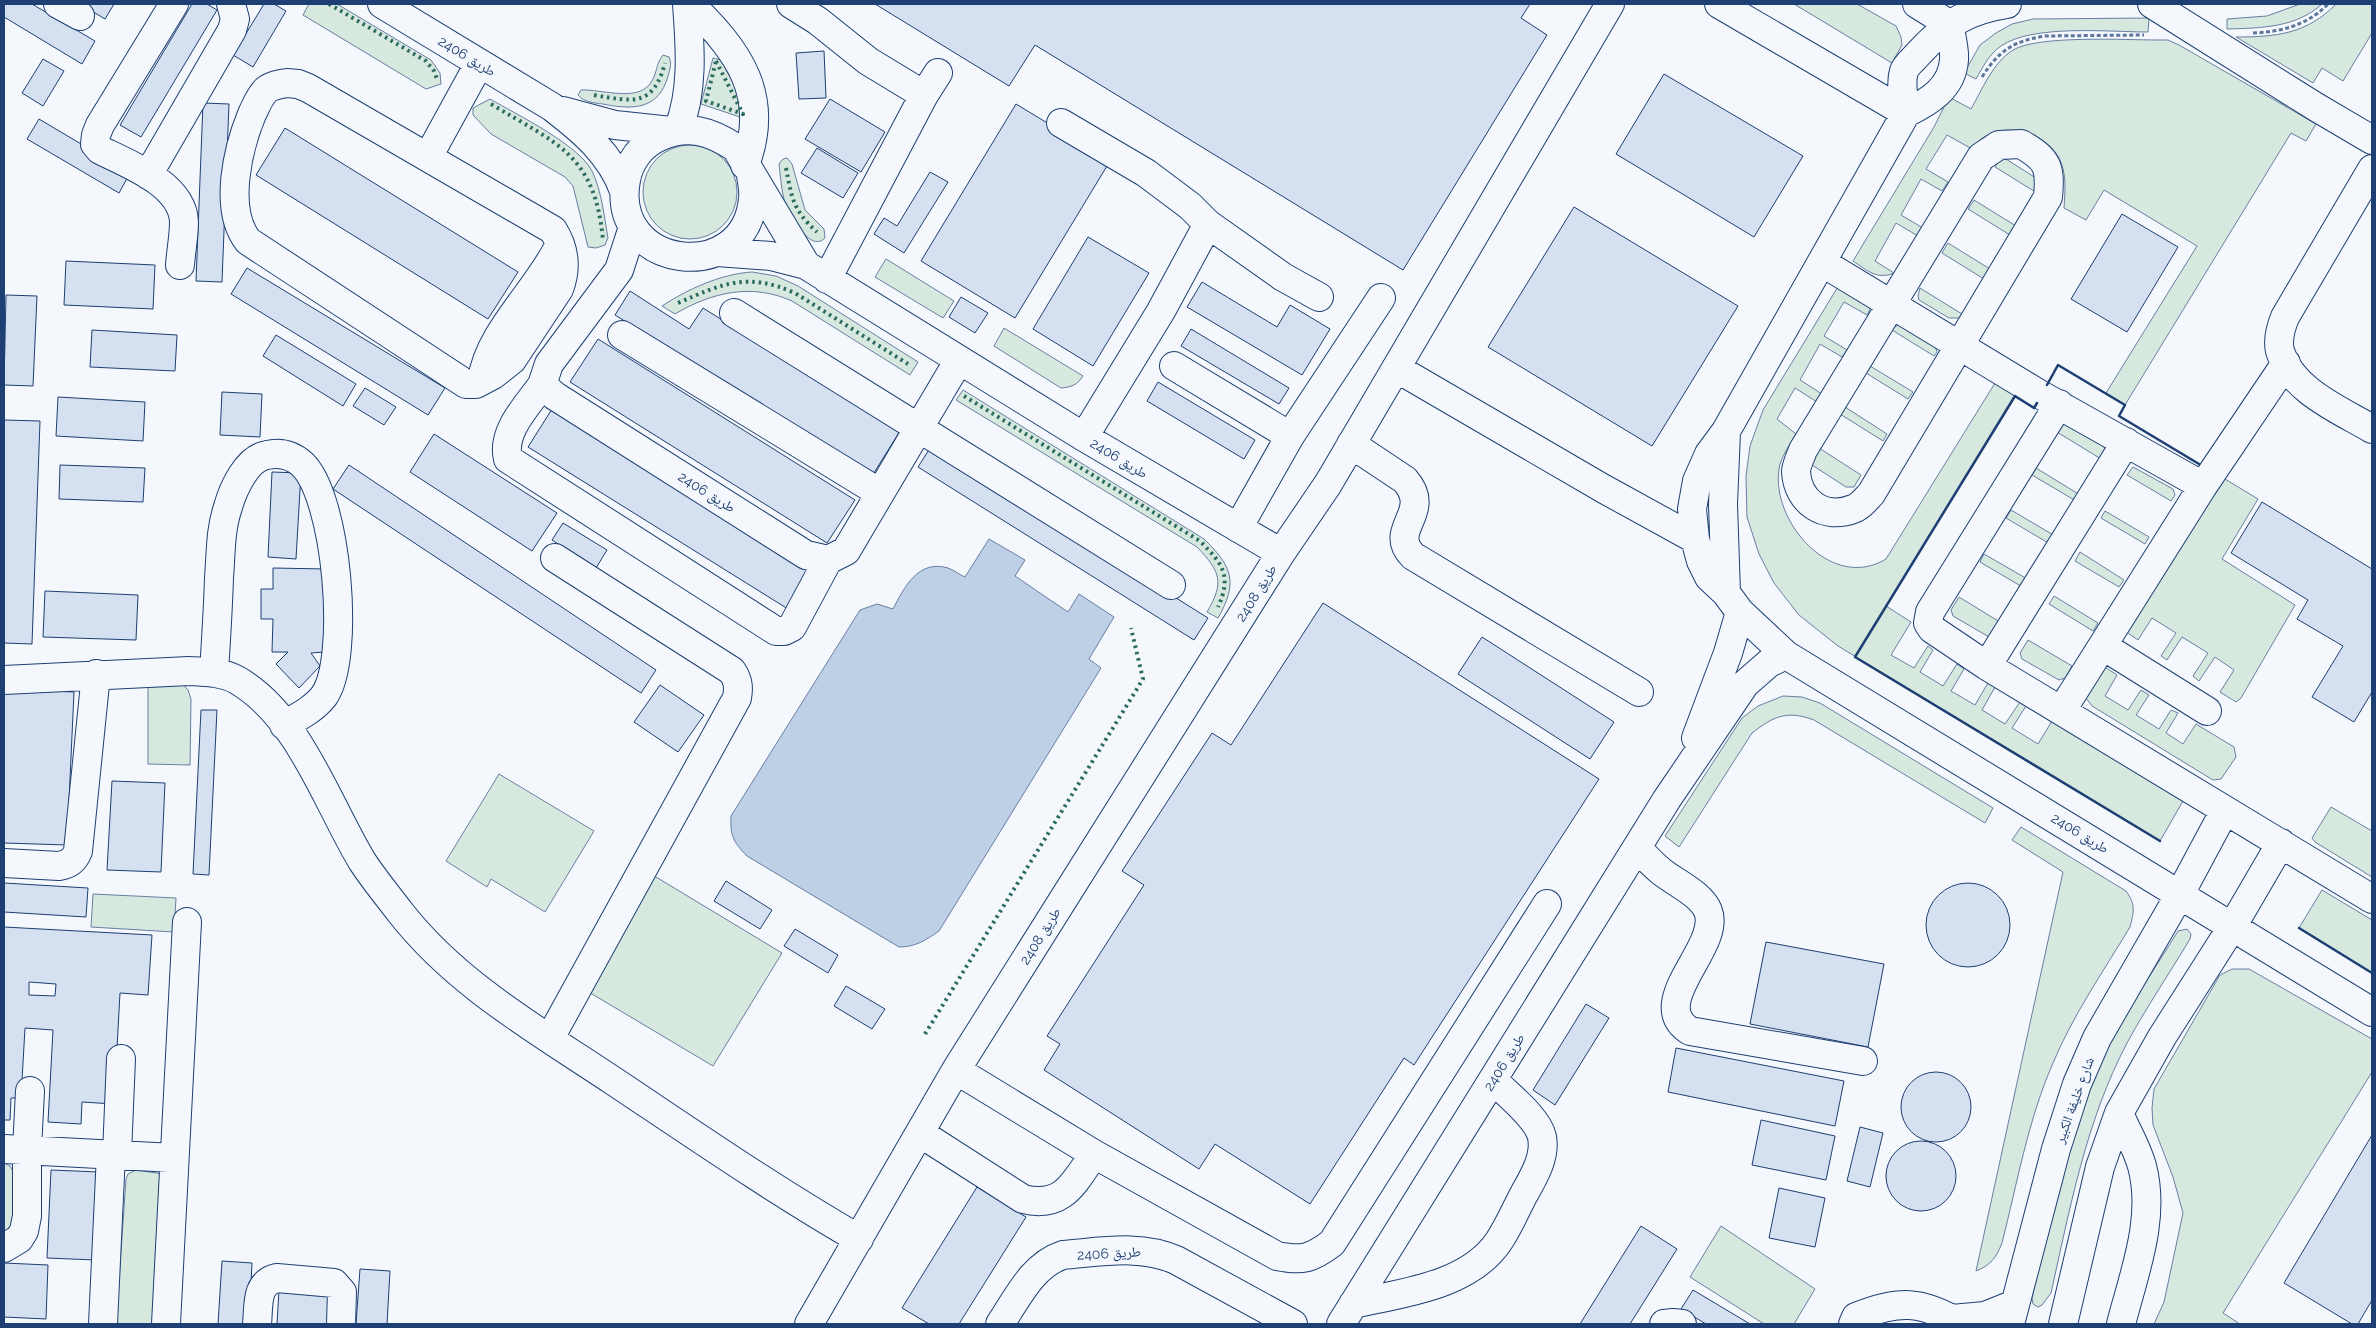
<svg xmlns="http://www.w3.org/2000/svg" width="2376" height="1328" font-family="Raleway,'Noto Naskh Arabic',sans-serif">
  <rect width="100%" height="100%" fill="#f4f7fb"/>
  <!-- green -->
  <path fill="#d7e8df" stroke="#687fa3" d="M 309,4 L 337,4 L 431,60 L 440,73 L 441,84 L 426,89 L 303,15 Z
    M 1794,4 L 1857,4 L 1896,26 L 1901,37 L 1902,45 L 1892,63 Z
    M 2300,4 L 2322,4 C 2296,28 2260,28 2227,29 L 2227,19 L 2267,16 Z
    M 2336,4 L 2372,4 L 2372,33 L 2343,81 L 2322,68 L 2313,83 L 2236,37 C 2276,37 2307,34 2336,4 Z
    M 2149,18 L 2148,32 C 2109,32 2033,24 2001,46 C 1989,54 1983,67 1976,79 L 1964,73 L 1980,45 L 1996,33 L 2012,24 L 2033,19 Z
    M 2158,40 L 2168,40 L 2179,45 L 2316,124 L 2306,141 L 2291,133 L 2125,405 L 2106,393 L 2197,246 L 2104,190 L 2086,220 L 2064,208 C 2065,192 2067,173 2059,158 C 2043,128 1992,118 1972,149 L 1947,135 L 1926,169 L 1948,182 L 1942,191 L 1921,179 L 1901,215 L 1923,228 L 1918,236 L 1896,223 L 1875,261 L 1894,273 C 1877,280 1868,271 1853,261 L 1934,127 L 1949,97 L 1971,109 C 1982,90 1993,62 2013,50 C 2038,35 2126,40 2158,40 Z
    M 663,55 L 669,57 C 672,64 670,69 668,76 C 659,110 632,110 603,104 C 594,103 584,102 578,95 L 581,90 C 601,89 636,102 650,84 C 657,75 656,63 663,55 Z
    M 713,58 L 721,60 L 746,107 L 743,118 L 701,104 Z
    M 490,99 C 516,114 579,145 592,171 C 602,192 604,216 608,238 L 605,245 L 596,248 L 588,247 L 573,186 L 565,177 L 491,134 L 473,115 L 473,108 Z
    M643 192a47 47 0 1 1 94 0a47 47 0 1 1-94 0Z
    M 787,158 L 792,164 L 805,210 L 824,229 L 825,238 L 821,241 C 813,243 810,239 804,234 C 783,216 782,190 779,164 L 783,159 Z
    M 2000,159 L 2006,159 L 2039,180 L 2037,193 L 1995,167 Z
    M 1974,200 L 2016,226 L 2010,235 L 1968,209 Z
    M 1948,243 L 1990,269 L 1984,279 L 1942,253 Z
    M 886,259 L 954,301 L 943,318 L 875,277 Z
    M 752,272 L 776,276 L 798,286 L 918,362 L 910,375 L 792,301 C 752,283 712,292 675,314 L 662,306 C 688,289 721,274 752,272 Z
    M 1839,285 L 1872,305 L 1867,315 L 1844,302 L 1824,336 L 1847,350 L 1842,357 L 1820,344 L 1800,380 L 1822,394 L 1817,402 L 1795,388 L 1777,419 L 1796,434 C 1790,445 1781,456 1779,469 C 1771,522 1832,592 1886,559 L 2000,375 L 2039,398 L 2034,408 L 2015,397 L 1886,606 L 1911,622 L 1891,655 L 1914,668 L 1928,646 L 1933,650 L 1920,672 L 1943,686 L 1957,664 L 1964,669 L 1951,691 L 1975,705 L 1988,683 L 1995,687 L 1982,710 L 2005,724 L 2020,702 L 2026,706 L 2012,728 L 2038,744 L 2052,721 L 2183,801 L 2160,841 L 1838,646 L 1799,615 L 1774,583 L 1759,554 L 1747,517 L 1746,476 L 1750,446 L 1763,410 Z
    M 1920,288 L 1962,314 L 1959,318 L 1949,318 L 1919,300 L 1918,296 Z
    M 1901,325 L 1935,346 L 1937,352 L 1934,356 L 1892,330 L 1896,326 Z
    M 1004,328 L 1083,376 C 1077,385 1072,387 1061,388 L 994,346 Z
    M 1870,366 L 1913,392 L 1908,399 L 1866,373 Z
    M 963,390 L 1204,539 C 1233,567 1238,583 1218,618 L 1207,612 C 1225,582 1220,571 1197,547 L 956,400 Z
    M 1845,407 L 1887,434 L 1883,441 L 1840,414 Z
    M 2064,424 L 2103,446 L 2105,449 L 2101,459 L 2057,432 Z
    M 1819,448 L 1861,475 L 1854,487 L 1846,487 L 1812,465 L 1811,463 Z
    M 2133,467 L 2173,489 L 2175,495 L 2171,501 L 2127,475 Z
    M 2036,468 L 2080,495 L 2076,501 L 2032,475 Z
    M 2220,476 L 2258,499 L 2222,559 L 2295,605 L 2241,698 L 2236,702 L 2220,692 L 2234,670 L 2215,657 L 2199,681 L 2193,676 L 2208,653 L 2182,637 L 2167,660 L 2161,656 L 2176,633 L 2152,618 L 2138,640 L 2125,631 Z
    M 2011,510 L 2055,536 L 2050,544 L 2006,518 Z
    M 2105,511 L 2149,537 L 2145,544 L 2101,518 Z
    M 2080,552 L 2124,580 L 2119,587 L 2075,561 Z
    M 1984,554 L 2029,580 L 2024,588 L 1980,562 Z
    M 2054,596 L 2098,623 L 2093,631 L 2049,604 Z
    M 1959,597 L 2003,624 L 1989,637 L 1953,616 L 1951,610 Z
    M 2028,640 L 2072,666 L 2065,678 L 2059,680 L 2022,659 L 2020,653 Z
    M 2105,667 L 2117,675 L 2105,696 L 2128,710 L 2141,690 L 2149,695 L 2136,715 L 2159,729 L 2171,710 L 2178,713 L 2166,733 L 2183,744 L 2196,724 L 2234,747 L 2236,757 L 2221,779 L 2213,780 L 2092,706 L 2085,697 Z
    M 148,682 L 182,683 L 188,690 L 191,699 L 190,765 L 148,764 Z
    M 1783,696 L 1802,697 L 1820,703 L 1993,808 L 1985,823 L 1814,720 C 1787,710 1774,716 1752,733 L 1679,847 L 1665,836 L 1742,718 L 1758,706 Z
    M 499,774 L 594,831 L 545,912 L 491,879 L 487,887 L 446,861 Z
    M 2331,807 L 2372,831 L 2372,877 L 2315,842 L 2312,838 Z
    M 2021,827 L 2126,891 C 2136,905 2134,911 2130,927 C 2103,972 2073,1015 2053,1063 C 2028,1120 2017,1184 2002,1243 C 1996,1258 1991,1265 1976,1271 L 2063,872 L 2012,840 Z
    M 651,874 L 782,953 L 713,1066 L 582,988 Z
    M 2322,890 L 2372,920 L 2372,973 L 2299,928 Z
    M 93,894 L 176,898 L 174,932 L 91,927 Z
    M 2187,929 L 2191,934 L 2190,939 C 2169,974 2146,1008 2127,1043 C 2086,1121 2070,1208 2051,1293 L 2042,1305 L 2038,1307 L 2033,1304 L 2032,1298 C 2049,1223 2065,1147 2094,1076 C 2115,1026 2150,977 2178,931 Z
    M 2232,969 L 2249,969 L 2372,1039 L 2372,1072 L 2223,1313 L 2240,1324 L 2154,1324 L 2164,1302 L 2183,1213 L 2173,1177 L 2153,1125 L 2152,1108 L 2154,1089 L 2220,975 Z
    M 4,1163 L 10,1166 L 16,1176 L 13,1223 L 4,1233 Z
    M 136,1170 L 163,1174 L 158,1324 L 116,1324 L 126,1179 L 128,1174 Z
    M 1721,1226 L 1815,1289 L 1794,1324 L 1764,1324 L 1690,1277 Z"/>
  <!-- water -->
  <path fill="#bed0e5" stroke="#687fa3" d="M 989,539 L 1025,560 L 1015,576 L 1068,612 L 1079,594 L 1114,617 L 1089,659 L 1101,668 L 939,931 C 926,940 916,947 899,947 L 747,856 C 733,842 730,835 731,816 L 860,610 L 877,604 L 893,609 C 904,588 918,559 948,568 C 954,570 960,575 965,577 Z"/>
  <!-- building -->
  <path fill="#d5e0f0" stroke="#1d3f73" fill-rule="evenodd" d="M 4,4 L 32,4 L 95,41 L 82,64 L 4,17 Z
    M 80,4 L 114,4 L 105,19 Z
    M 192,4 L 207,4 L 217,10 L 141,137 L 120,125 Z
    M 264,4 L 274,4 L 286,11 L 253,67 L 233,55 Z
    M 875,4 L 1530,4 L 1521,18 L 1547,35 L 1403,270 L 1035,45 L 1009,86 Z
    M 824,51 L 826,98 L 799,99 L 796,53 Z
    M 43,59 L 64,71 L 43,106 L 22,93 Z
    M 1664,74 L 1803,156 L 1754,237 L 1616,154 Z
    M 830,99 L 885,132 L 861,172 L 805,139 Z
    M 203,103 L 229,104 L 222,282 L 196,281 Z
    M 1016,104 L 1110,161 L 1015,318 L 921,261 Z
    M 39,119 L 130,173 L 119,193 L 27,139 Z
    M 285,128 L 518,272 L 488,319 L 256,175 Z
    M 817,148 L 858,173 L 843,198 L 801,173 Z
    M 930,172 L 948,182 L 904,253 L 874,234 L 884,218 L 897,226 Z
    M 1574,207 L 1738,306 L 1652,446 L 1488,347 Z
    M 2122,214 L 2178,247 L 2127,332 L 2071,299 Z
    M 1088,237 L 1149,273 L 1093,366 L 1033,329 Z
    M 66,261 L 155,265 L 153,309 L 64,305 Z
    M 247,268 L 445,388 L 428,415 L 231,294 Z
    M 1202,282 L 1277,327 L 1290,305 L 1330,329 L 1302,375 L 1187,307 Z
    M 630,291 L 689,329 L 703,308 L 900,431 L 872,476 L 615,315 Z
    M 6,295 L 37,296 L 33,386 L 4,385 Z
    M 961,297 L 988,313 L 975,333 L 949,317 Z
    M 1191,329 L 1289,388 L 1279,404 L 1181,346 Z
    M 92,330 L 177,335 L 175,371 L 90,367 Z
    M 276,335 L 356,384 L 343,406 L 263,356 Z
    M 598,339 L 855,500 L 827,543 L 570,382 Z
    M 1158,382 L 1255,440 L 1244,459 L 1147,401 Z
    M 365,388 L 396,407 L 384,425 L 353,406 Z
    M 222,392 L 262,394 L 260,437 L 220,435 Z
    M 58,397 L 145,402 L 143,441 L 56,436 Z
    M 552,409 L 811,572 L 788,609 L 528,447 Z
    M 4,420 L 40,421 L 32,644 L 4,643 Z
    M 434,434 L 557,513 L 532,551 L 410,472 Z
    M 932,445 L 1208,618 L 1194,640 L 918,467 Z
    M 60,465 L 145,468 L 143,502 L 59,499 Z
    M 349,465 L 656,670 L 641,693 L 333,489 Z
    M 272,472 L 301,473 L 296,559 L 268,557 Z
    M 2262,502 L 2372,569 L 2372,692 L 2354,722 L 2312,697 L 2343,646 L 2297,619 L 2308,600 L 2231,553 Z
    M 563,523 L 607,550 L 596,568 L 552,540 Z
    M 273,568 L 326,569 L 325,652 L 311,653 L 320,666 L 299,688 L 276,664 L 288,652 L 272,652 L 273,619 L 261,619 L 261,589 L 273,589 Z
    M 45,591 L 138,595 L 136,640 L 43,637 Z
    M 1323,603 L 1599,779 L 1414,1065 L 1404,1058 L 1310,1204 L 1215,1144 L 1199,1169 L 1044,1070 L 1060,1044 L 1047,1036 L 1144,885 L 1122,871 L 1212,733 L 1231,745 Z
    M 1482,637 L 1614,722 L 1590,759 L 1458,674 Z
    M 660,685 L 704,715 L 678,752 L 634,722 Z
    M 4,689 L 74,692 L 67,845 L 4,843 Z
    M 201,710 L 217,710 L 209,875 L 193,874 Z
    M 112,781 L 165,783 L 161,872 L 107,870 Z
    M 726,881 L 772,910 L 760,929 L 714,901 Z
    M 4,883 L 88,888 L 86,917 L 4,912 Z
    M1926 925a42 42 0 1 1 84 0a42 42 0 1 1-84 0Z
    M 4,927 L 152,935 L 148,995 L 120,993 L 114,1104 L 82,1102 L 81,1124 L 48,1122 L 53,1030 L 25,1028 L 21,1098 L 11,1098 L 10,1120 L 4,1120 ZM 29,982 L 56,984 L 55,996 L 29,995 Z
    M 795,929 L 838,955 L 828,973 L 784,946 Z
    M 1766,942 L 1884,964 L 1868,1047 L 1750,1024 Z
    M 846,986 L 885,1009 L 872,1029 L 834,1006 Z
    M 1586,1004 L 1609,1018 L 1555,1105 L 1533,1090 Z
    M 1676,1048 L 1844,1081 L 1835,1126 L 1668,1092 Z
    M1901 1107a35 35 0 1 1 70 0a35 35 0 1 1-70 0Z
    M 1761,1120 L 1835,1136 L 1826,1180 L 1752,1165 Z
    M 1860,1127 L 1883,1133 L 1870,1187 L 1847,1181 Z
    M 2372,1135 L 2372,1300 L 2358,1324 L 2352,1324 L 2284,1283 Z
    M1886 1176a35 35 0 1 1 70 0a35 35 0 1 1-70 0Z
    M 51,1170 L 99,1172 L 95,1260 L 47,1258 Z
    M 977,1187 L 1026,1217 L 959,1324 L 929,1324 L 902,1308 Z
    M 1779,1188 L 1825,1198 L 1815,1247 L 1769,1238 Z
    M 1641,1226 L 1677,1249 L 1630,1324 L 1580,1324 Z
    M 222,1261 L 252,1263 L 249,1324 L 218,1324 Z
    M 4,1263 L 48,1265 L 46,1319 L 4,1317 Z
    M 360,1269 L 390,1271 L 387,1324 L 356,1324 Z
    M 279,1290 L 334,1294 L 332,1324 L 277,1324 Z
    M 1693,1290 L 1750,1324 L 1706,1324 L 1681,1309 Z"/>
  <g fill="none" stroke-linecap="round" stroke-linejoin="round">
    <!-- minor casing -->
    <g stroke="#1d3f73" stroke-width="30">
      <path id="minor" d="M 58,4 L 80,16
        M 174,4 L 100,125 L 96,135 L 95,144 L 100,150 C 129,164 183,185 184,222 C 184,236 181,251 180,265
        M 382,4 L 552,107 C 582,130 611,154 624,191
        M 690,4 C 739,51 771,96 745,165
        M 791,4 L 818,21 L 868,61 L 924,95
        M 1719,4 L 1906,113
        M 1917,4 L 1949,24 C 1951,35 1955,49 1954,60 C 1952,88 1929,102 1906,113 L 1726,431 L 1709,454 L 1697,481 L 1692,509 L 1695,539 L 1701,561 L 1709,577 L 1726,593 L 1740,612 L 1786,655 L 2372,1012
        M 2152,4 L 2316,107 L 2372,140
        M 287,83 L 298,84 L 308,88 L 553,230 C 565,249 567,268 559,289 L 512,360 L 493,375 L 476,384 L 466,384 L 248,241 C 223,209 238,148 252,114 C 256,106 259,97 266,90 C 272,85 280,84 287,83 Z
        M 563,111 L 615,125 L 671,131
        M 1906,113 C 1904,100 1900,84 1904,71 C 1906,65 1915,58 1919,53 C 1946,24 1967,10 2007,4
        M 1061,123 L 1146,173 L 1190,206 L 1208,224 L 1283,277 L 1319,297
        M 678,130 C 694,91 690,45 687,4
        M 2021,144 C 2047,159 2051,166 2048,197 L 1871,494 C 1866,499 1860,507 1853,509 C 1825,520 1798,503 1796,472 C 1796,465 1801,456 1803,450 L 1981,157 L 1999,145 Z
        M 428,157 L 479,64
        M 2372,169 L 2285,317 C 2281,327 2277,339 2280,351 C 2291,390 2340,410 2372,429
        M 148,175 L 232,30 L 235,19 L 231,4
        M 751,175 C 752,183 754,191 753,198 C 746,287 609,270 626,180 C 629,162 641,145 659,137 C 688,124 710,131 736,148 L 806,265
        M 633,227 L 619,270 L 549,364 L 542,385 L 555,396 L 806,555 L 828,560 L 846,551 L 959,360
        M 717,252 L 771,256 L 806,265 L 1084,437 L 1281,553
        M 1823,263 L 2041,395 L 2203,486
        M 827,279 L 924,95 L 938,73
        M 734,313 L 1171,585
        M 622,335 L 880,493
        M 1174,366 L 1290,436
        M 1396,368 L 1604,489 L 1695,539
        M 482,380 C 489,331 539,289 560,244
        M 542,385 C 527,406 501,432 508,459 L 776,631 L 784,631 L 792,627 L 828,560
        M 2059,404 L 1930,612 L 1928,623 L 1932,629 L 1987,666 L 2372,899
        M 1726,432 L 1723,504 L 1726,593
        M 1084,437 L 1161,311 L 1208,224
        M 1351,444 L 1405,480 C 1434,513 1386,529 1413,556 L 1639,692
        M 1238,528 L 1290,436 L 1381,298
        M 2103,646 L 2207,711
        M 1987,666 L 2126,442
        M 214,672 C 216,641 218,609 219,578 C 221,554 220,530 228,507 C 233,489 247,458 267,455 C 280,452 292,455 302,464 C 337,496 351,658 324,696 C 314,709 298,717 284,725
        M 4,680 L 189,671 C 205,672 223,672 237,680 C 299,716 327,803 362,861 C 373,878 387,895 400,912 C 456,984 537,1030 612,1080 C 693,1134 774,1190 859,1239
        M 2062,710 L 2203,486 L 2286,363
        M 1696,738 L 1728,653 L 1740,612
        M 1637,848 C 1645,856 1653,865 1662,872 C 1676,883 1701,894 1708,911 C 1722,947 1645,1002 1690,1031 L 1863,1061
        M 4,863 L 59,866 C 69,864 74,861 78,851 L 96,674
        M 550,1038 L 737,698 C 739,687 738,680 732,671 L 555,558
        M 956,1070 L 1094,1154 L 1277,1256 C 1302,1261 1311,1259 1332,1243 L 1547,904
        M 2119,1113 C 2126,1130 2137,1148 2142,1166 C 2156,1219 2134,1273 2121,1324
        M 920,1133 L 1023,1199 C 1063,1209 1074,1183 1094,1154
        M 4,1149 L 174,1158
        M 117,1154 L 121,1059
        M 4,1248 L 19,1239 L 24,1231 L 27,1216 L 27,1150 L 30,1091
        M 1353,1304 C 1402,1293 1469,1286 1499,1241 C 1509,1226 1516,1209 1524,1194 C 1533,1178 1546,1157 1542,1137 C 1538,1118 1507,1094 1493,1080
        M 1952,1319 L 1985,1316 L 2015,1304
        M 103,1324 L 111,1154
        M 166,1324 L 187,922
        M 257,1324 C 259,1306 255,1283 277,1278 L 334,1283 L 342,1292 L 341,1324
        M 809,1324 L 956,1070 L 1281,553 L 1328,484 L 1610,4
        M 1000,1324 C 1017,1299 1032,1265 1063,1255 C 1101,1252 1140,1244 1176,1260 L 1293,1324
        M 1341,1324 L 1667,799 L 1745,684 L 1769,663 L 1786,655
        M 1664,1324 L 1673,1323 L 1682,1324
        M 1853,1324 L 1856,1317 C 1898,1300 1922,1300 1960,1324
        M 2010,1324 L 2056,1149 L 2077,1084 L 2097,1038 L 2180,894 L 2225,810
        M 2063,1324 L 2100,1167 L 2119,1113 L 2162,1037 L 2232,927 L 2281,843"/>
    </g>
    <!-- path -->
    <path stroke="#5e769c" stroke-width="3" stroke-dasharray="4 2.5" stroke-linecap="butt" d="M 2253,33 C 2281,32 2308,25 2328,4
      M 1982,77 C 1999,50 2014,41 2045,36 L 2144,35"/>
    <!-- minor -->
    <use href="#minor" stroke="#f4f7fb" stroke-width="28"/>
    <!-- hedge -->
    <path stroke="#2c6c60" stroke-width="4" stroke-dasharray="2.5 4" stroke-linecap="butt" d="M 329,4 L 426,61 L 434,71 L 437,79
      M 716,61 L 743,114 L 706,101 Z
      M 594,95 C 634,102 653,107 665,63
      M 491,104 C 557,144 595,154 603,240
      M 786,168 C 792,199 793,210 817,232
      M 678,303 C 724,283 747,272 795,293 L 908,364
      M 964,396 L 1200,541 C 1223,564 1232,576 1218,607
      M 925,1034 L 1143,679 L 1131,628"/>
    <!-- wall -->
    <path stroke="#1d3f73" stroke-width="2.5" d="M 2047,385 L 2058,365 L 2125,405 L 2119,416 L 2199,464
      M 2037,403 L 2034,408 L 2015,396 L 1855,657 L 2160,841
      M 2299,928 L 2372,973"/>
  </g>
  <g text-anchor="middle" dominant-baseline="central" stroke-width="4" stroke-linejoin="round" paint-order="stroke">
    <!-- street labels -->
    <g font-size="14" fill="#1d3f73" stroke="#f4f7fb">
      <text transform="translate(467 56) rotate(31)">طريق 2406</text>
      <text transform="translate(1119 458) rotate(31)">طريق 2406</text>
      <text transform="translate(707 492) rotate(32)">طريق 2406</text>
      <text transform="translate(1256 593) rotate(-58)">طريق 2408</text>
      <text transform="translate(2080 833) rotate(31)">طريق 2406</text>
      <text transform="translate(1040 936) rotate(-58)">طريق 2408</text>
      <text transform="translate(1504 1062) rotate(-58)">طريق 2406</text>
      <text transform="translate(2074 1100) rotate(-70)">شارع خليفة الكبير</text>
      <text transform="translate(1109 1253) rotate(-3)">طريق 2406</text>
    </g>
  </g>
  <!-- border -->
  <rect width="2376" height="1328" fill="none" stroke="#1d3f73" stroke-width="10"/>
</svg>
